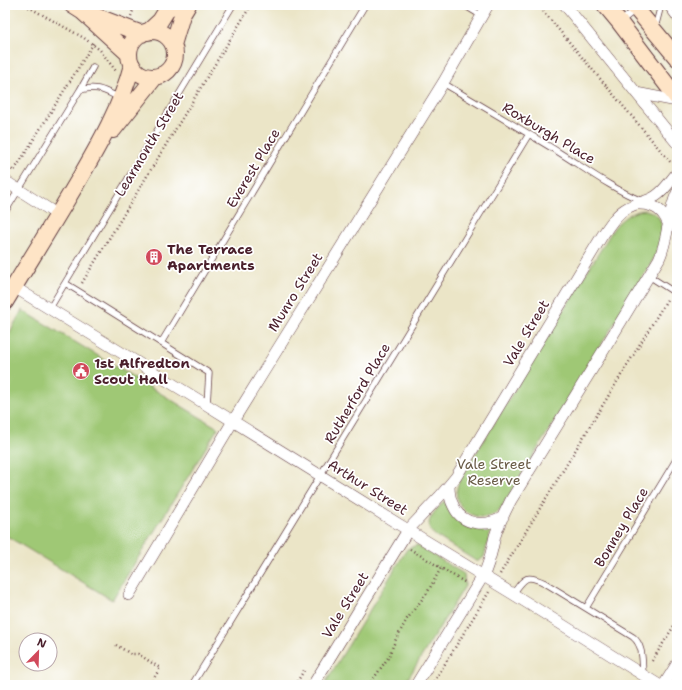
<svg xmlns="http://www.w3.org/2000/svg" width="682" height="690" font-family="'Shantell Sans',sans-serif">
  <rect width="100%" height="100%" fill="#fff"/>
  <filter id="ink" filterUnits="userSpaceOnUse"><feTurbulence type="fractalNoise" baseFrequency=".025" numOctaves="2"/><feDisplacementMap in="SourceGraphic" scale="8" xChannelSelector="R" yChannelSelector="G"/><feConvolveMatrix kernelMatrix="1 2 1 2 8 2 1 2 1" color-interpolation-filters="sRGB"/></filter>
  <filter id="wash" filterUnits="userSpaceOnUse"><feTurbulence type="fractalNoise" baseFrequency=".012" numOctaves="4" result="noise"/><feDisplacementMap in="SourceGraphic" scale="16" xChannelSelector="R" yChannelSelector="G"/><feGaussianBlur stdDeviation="0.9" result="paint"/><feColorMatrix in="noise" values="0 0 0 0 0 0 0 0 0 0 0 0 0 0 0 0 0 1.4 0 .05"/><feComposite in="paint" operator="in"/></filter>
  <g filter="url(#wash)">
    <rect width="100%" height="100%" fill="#ebe5c7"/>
    <!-- green -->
    <path fill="#9fc874" stroke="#747450" d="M 645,210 C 672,215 660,244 653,260 L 503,505 C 500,509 497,513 492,515 C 480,521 462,513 458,501 C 455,493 457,486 460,479 L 614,228 C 622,218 632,211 645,210 Z
      M 22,310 L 218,428 L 112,600 L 5,535 L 5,341 Z
      M 444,501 L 445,502 C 453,523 467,531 490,529 L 491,530 L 484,557 L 479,561 L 476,561 L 436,536 C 420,524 435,512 444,501 Z
      M 417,545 L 464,574 L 465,586 L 404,685 L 324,685 L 407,549 Z"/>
  </g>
  <g filter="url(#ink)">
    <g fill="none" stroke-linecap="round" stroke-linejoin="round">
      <!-- lane casing -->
      <g stroke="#623d42" stroke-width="7">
        <path id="lane" d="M 464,5 L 482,16
          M 666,5 L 677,20
          M 620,22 L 635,10
          M 655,28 L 661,5
          M 443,83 C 482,106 521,129 560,153 C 587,170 613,189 642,201
          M 80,90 L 93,67
          M 5,212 L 80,90 C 97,85 105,91 120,98
          M 649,276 L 677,294
          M 65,283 L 233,5
          M 50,308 L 65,283 L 78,291 L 209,373 L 207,405
          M 161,343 L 365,5
          M 513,594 C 525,577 526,574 545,583 L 633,637 C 644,646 642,662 643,675
          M 586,608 L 677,458
          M 192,685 L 529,134"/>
      </g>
      <!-- street casing -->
      <g stroke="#623d42" stroke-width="12">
        <path id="street" d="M 565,5 L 676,142
          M 636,93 L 677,101
          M 5,181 L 58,215
          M 640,204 C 653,204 663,210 668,223
          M 14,287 L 207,405 L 408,530 L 513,594 L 659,685
          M 449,486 C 449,493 450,500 454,507 C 463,526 487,527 503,517
          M 129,595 L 233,421 L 443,83 L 488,5
          M 313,685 L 408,530 L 441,495 L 456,477 L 602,236 C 609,226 616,214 627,208 C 636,203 647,202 656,196 C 665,190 670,181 677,173
          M 416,685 L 483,576 C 490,563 492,549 495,536 C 499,523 505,512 511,500 L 605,348 L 659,259 C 669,238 667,214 677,193
          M 664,685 L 677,664"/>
      </g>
      <!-- secondary casing -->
      <g stroke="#623d42" stroke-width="18">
        <path id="secondary" d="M 72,5 L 83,12 L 129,54
          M 605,5 L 620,23 L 677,98
          M 633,5 L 677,58
          M 90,14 L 142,34
          M129 54a23 23 0 1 1 46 0a23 23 0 1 1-46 0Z
          M 148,32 L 160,21 L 170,5
          M 173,45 L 182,15 L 188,5
          M 113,130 L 155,77
          M 5,302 C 29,262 54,222 78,181 C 99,145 122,105 132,65"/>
      </g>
      <!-- path -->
      <path stroke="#623d42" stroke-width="2.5" stroke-dasharray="1 3" stroke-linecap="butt" d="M 25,5 L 84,38 L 100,50 L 109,62 L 116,71
        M 538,5 L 672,164
        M 131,16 L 135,5
        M 5,165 L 14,171 L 95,41
        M 82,283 L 251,5
        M 410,549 L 441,568
        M 500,574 L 668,298
        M 116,645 L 131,654 L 138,654 L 160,668 L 150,685
        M 652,661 L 677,621
        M 295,685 L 305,669
        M 369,685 L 388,658 L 396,639 L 407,619 L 427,593 L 441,568 L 466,583
        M 432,685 L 489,592"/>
      <!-- lane -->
      <use href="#lane" stroke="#fff" stroke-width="5.5"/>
      <!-- street -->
      <use href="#street" stroke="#fff" stroke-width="11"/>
      <!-- secondary -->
      <use href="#secondary" stroke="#fee4c6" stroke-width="16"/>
    </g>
  </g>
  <!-- icons -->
  <defs>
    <g id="building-disc" transform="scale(0.9)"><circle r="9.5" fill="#d1495b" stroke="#fff"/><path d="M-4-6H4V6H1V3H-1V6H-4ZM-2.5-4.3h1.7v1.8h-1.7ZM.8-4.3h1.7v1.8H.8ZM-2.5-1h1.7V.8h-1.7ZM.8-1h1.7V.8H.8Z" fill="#fff"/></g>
    <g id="civic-disc" transform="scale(0.9)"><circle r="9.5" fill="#d1495b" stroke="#fff"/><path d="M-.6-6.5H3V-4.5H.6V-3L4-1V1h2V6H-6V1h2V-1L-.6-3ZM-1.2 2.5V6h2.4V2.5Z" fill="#fff"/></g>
  </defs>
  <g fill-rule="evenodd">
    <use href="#building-disc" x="154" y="257"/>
    <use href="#civic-disc" x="81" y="371"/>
  </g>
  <g text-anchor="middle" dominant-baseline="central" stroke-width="3.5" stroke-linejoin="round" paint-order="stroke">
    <!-- street labels -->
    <g font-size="14" fill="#4a1f2b" stroke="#fff">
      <text transform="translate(549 133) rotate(31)">Roxburgh Place</text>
      <text transform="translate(149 144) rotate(-59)">Learmonth Street</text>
      <text transform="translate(253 168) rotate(-59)">Everest Place</text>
      <text transform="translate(295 292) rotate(-58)">Munro Street</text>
      <text transform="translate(526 333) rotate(-59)">Vale Street</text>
      <text transform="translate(357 393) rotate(-59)">Rutherford Place</text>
      <text transform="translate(368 487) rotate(32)">Arthur Street</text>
      <text transform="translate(621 527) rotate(-59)">Bonney Place</text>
      <text transform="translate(345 605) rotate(-58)">Vale Street</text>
    </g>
    <!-- poi labels -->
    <g font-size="14" font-weight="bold" fill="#4a1f2b" stroke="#fff" text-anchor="start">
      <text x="167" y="249">The Terrace<tspan x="167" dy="16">Apartments</tspan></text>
      <text x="94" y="363">1st Alfredton<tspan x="94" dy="16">Scout Hall</tspan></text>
    </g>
    <!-- park labels -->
    <g font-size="14" fill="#685a45" stroke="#fff">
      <text x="494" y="464">Vale Street<tspan x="494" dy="16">Reserve</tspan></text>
    </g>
  </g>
  <!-- margin -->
  <rect width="682" height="690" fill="none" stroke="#fff" stroke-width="20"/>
  <!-- north arrow -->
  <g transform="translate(38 652) rotate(23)"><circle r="19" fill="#ffffff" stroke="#b7a5aa"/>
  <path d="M0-3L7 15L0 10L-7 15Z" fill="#d1495b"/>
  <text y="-6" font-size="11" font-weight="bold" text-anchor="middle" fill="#4a1f2b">N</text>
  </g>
</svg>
